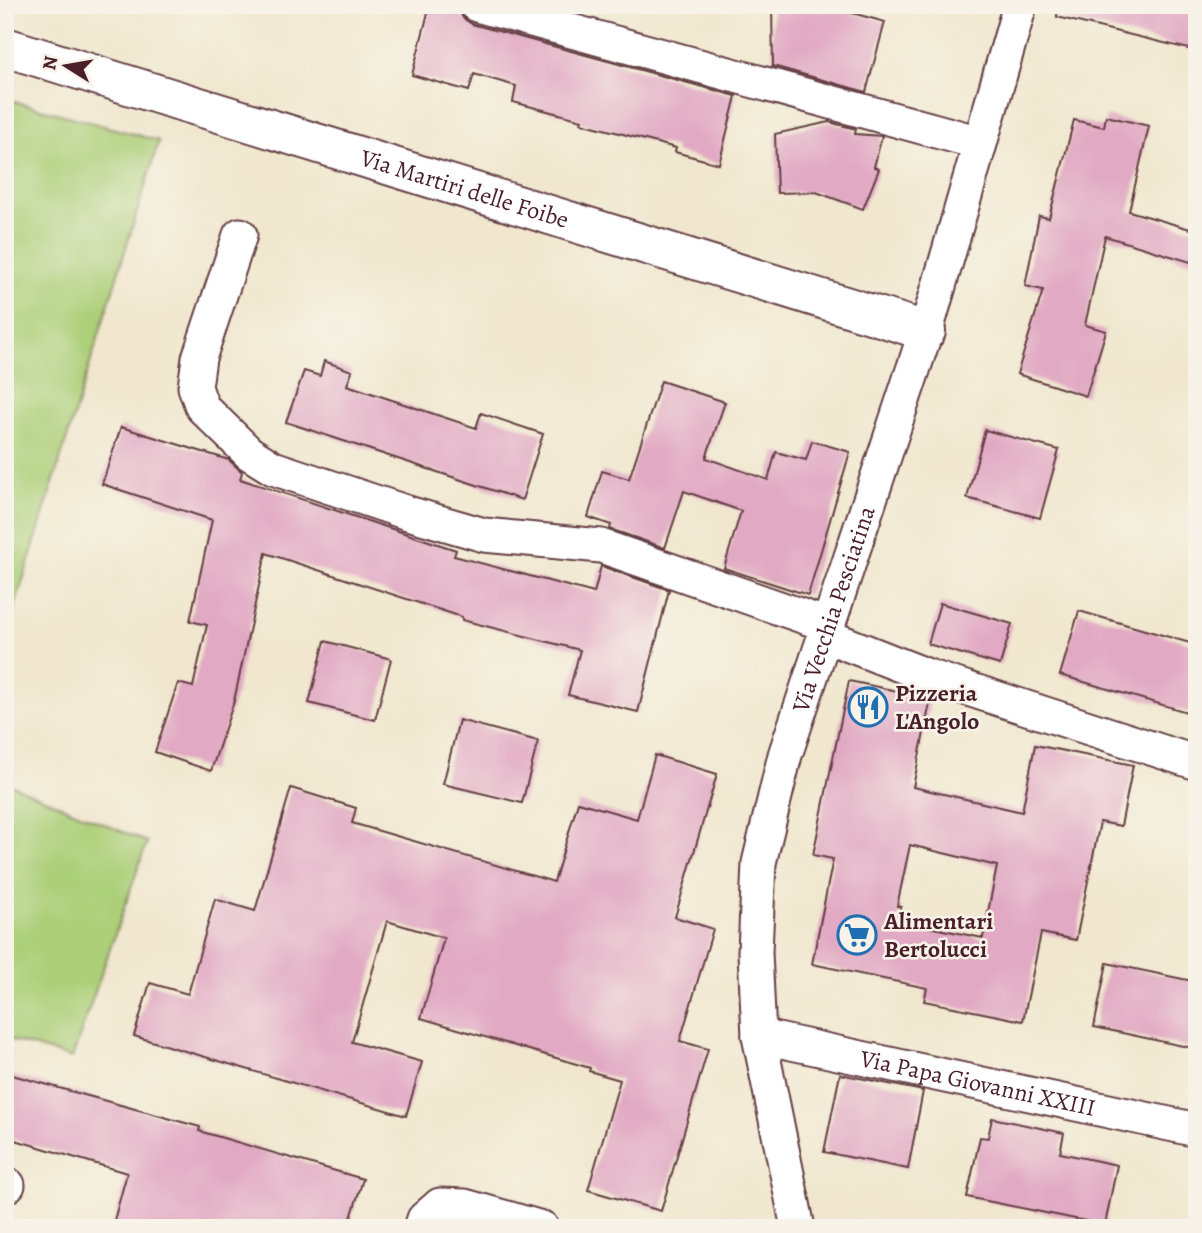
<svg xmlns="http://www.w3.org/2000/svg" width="1202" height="1233" font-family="Alegreya,serif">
  <rect width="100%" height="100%" fill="#f7f3e8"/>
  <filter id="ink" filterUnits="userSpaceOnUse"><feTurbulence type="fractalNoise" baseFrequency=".0143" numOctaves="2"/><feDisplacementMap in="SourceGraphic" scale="14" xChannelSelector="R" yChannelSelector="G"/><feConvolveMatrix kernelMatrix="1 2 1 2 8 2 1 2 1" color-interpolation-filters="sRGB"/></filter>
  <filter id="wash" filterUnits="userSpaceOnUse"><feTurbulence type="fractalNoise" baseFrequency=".00686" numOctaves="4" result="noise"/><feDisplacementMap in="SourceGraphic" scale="28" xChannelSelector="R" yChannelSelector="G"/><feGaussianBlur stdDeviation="1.57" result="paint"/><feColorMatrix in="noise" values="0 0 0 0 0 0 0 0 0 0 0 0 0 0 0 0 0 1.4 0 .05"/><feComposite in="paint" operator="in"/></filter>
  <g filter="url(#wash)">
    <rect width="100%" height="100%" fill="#f0e7ce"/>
    <!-- green -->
    <path fill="#accf78" stroke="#7b7752" stroke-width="2" d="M 5,99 L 159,141 L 5,638 Z
      M 5,782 L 147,842 L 72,1058 L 5,1038 Z"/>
    <g id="blocks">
      <!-- building -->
      <path fill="#e1a9c3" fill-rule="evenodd" d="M 430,5 L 458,8 L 463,18 L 472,24 L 736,96 L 719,164 L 675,152 L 676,148 L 581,123 L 582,120 L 513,102 L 516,86 L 474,74 L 469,91 L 412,75 Z
        M 772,5 L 823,5 L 885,22 L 866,92 L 773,66 Z
        M 1058,5 L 1197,5 L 1197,51 L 1057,17 Z
        M 1106,116 L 1149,126 L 1129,211 L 1197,231 L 1197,264 L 1105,236 L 1085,325 L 1106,331 L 1086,396 L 1017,374 L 1043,290 L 1025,286 L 1039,216 L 1049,218 L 1074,120 L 1104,127 Z
        M 829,122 L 856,129 L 855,134 L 882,136 L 874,167 L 879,169 L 863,209 L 816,192 L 777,193 L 775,134 Z
        M 324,361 L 352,371 L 347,385 L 476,428 L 481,413 L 543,434 L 522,500 L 286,422 L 304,371 L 320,376 Z
        M 661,381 L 725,402 L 706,458 L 768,480 L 776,452 L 806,460 L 812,441 L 850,452 L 808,595 L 724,568 L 741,511 L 684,491 L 665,548 L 610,529 L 611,525 L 588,517 L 602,471 L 629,479 Z
        M 121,427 L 229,460 L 242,472 L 240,479 L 456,550 L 454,556 L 594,593 L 601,566 L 669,590 L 638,712 L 568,695 L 580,650 L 462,620 L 462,617 L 266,553 L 234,701 L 211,771 L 155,752 L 178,683 L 193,687 L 207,625 L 190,621 L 212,520 L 102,484 Z
        M 985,430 L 1059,450 L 1040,518 L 967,498 Z
        M 940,603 L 1012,624 L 1000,665 L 928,644 Z
        M 1079,611 L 1197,645 L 1197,715 L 1060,675 Z
        M 325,641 L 391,659 L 375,720 L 309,703 Z
        M 849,681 L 931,698 L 913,787 L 1022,812 L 1035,745 L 1133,765 L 1121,826 L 1100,822 L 1076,940 L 1041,933 L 1023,1021 L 924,1001 L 927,988 L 812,964 L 833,859 L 813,855 ZM 910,845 L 997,866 L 983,938 L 898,921 L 901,907 L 897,906 Z
        M 459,720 L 538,741 L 522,803 L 443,784 Z
        M 655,755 L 717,774 L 675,917 L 713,929 L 680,1041 L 708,1049 L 661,1211 L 588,1190 L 620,1080 L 589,1071 L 590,1068 L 421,1018 L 444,938 L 387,921 L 352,1042 L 422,1062 L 406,1116 L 134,1036 L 150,983 L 188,994 L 215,899 L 255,911 L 291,788 L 356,808 L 352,823 L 554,882 L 578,802 L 637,819 Z
        M 1107,963 L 1197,982 L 1197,1049 L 1094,1027 Z
        M 5,1073 L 200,1127 L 199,1131 L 363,1179 L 348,1228 L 112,1228 L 127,1173 L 5,1137 Z
        M 840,1074 L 923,1091 L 908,1169 L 824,1152 Z
        M 992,1118 L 1064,1133 L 1060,1153 L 1117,1165 L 1105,1225 L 967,1197 L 980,1137 L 988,1138 Z"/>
    </g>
  </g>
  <g filter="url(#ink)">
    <use href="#blocks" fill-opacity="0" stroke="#633d43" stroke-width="2"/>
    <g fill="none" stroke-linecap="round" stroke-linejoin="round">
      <!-- street casing -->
      <g stroke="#633d43" stroke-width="37">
        <g id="street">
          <path d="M 477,5 L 980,143"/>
          <path d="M 240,235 L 199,358 L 195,387 L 202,407 L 249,453 L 273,468 L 408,513 L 484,535 L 601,546 L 828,625"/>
          <path d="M 824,635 L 928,676 L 1197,763"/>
          <path id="s1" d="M 759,1036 L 1197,1130"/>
          <path d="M 5,1184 L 8,1185"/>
          <path d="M 421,1228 L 424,1219 L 440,1205 L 465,1206 L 542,1228"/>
          <path id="s2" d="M 798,1228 L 759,1036 L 755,952 L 759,863 L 785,755 L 926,331 L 1020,5"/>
        </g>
      </g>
      <!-- secondary casing -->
      <g stroke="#633d43" stroke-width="42">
        <g id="secondary">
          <path id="s3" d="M 5,47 L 926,331"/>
        </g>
      </g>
      <!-- street -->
      <use href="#street" stroke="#fff" stroke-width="33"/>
      <!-- secondary -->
      <use href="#secondary" stroke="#fff" stroke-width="38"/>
    </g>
  </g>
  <!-- icons -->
  <defs>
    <g id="restaurant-ring" transform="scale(2.0125)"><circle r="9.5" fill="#f7f3e8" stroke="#1f6fb2" stroke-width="1.5"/><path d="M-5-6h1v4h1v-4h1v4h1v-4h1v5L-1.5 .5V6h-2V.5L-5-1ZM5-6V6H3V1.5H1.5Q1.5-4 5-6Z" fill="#1f6fb2"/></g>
    <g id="supermarket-ring" transform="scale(2.0125)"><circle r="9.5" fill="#f7f3e8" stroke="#1f6fb2" stroke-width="1.5"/><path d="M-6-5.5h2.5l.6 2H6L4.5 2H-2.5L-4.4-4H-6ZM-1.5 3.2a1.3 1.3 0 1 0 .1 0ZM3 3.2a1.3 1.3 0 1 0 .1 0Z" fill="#1f6fb2"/></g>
  </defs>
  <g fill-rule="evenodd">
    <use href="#restaurant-ring" x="868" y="707"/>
    <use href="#supermarket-ring" x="857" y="935"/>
  </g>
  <g text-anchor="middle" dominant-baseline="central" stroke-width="5" stroke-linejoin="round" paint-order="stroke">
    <!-- street labels -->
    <g font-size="24" fill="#4a1f2b" stroke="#f7f3e8">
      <text stroke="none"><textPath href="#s3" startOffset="481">Via Martiri delle Foibe</textPath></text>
      <text stroke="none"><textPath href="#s2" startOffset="634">Via Vecchia Pesciatina</textPath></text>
      <text stroke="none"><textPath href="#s1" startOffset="224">Via Papa Giovanni XXIII</textPath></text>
    </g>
    <!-- poi labels -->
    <g font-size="24" font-weight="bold" fill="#4a1f2b" stroke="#f7f3e8" text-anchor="start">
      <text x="895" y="693">Pizzeria<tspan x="895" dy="28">L'Angolo</tspan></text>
      <text x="884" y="921">Alimentari<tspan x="884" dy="28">Bertolucci</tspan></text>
    </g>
  </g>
  <!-- margin -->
  <rect width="1202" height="1233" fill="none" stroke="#f7f3e8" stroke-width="28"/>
  <!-- north arrow -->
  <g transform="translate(66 66) rotate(281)" stroke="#f7f3e8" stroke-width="5" paint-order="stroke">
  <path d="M0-5L12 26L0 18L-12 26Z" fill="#4a1f2b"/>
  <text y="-10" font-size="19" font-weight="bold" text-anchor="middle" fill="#4a1f2b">N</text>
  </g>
</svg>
